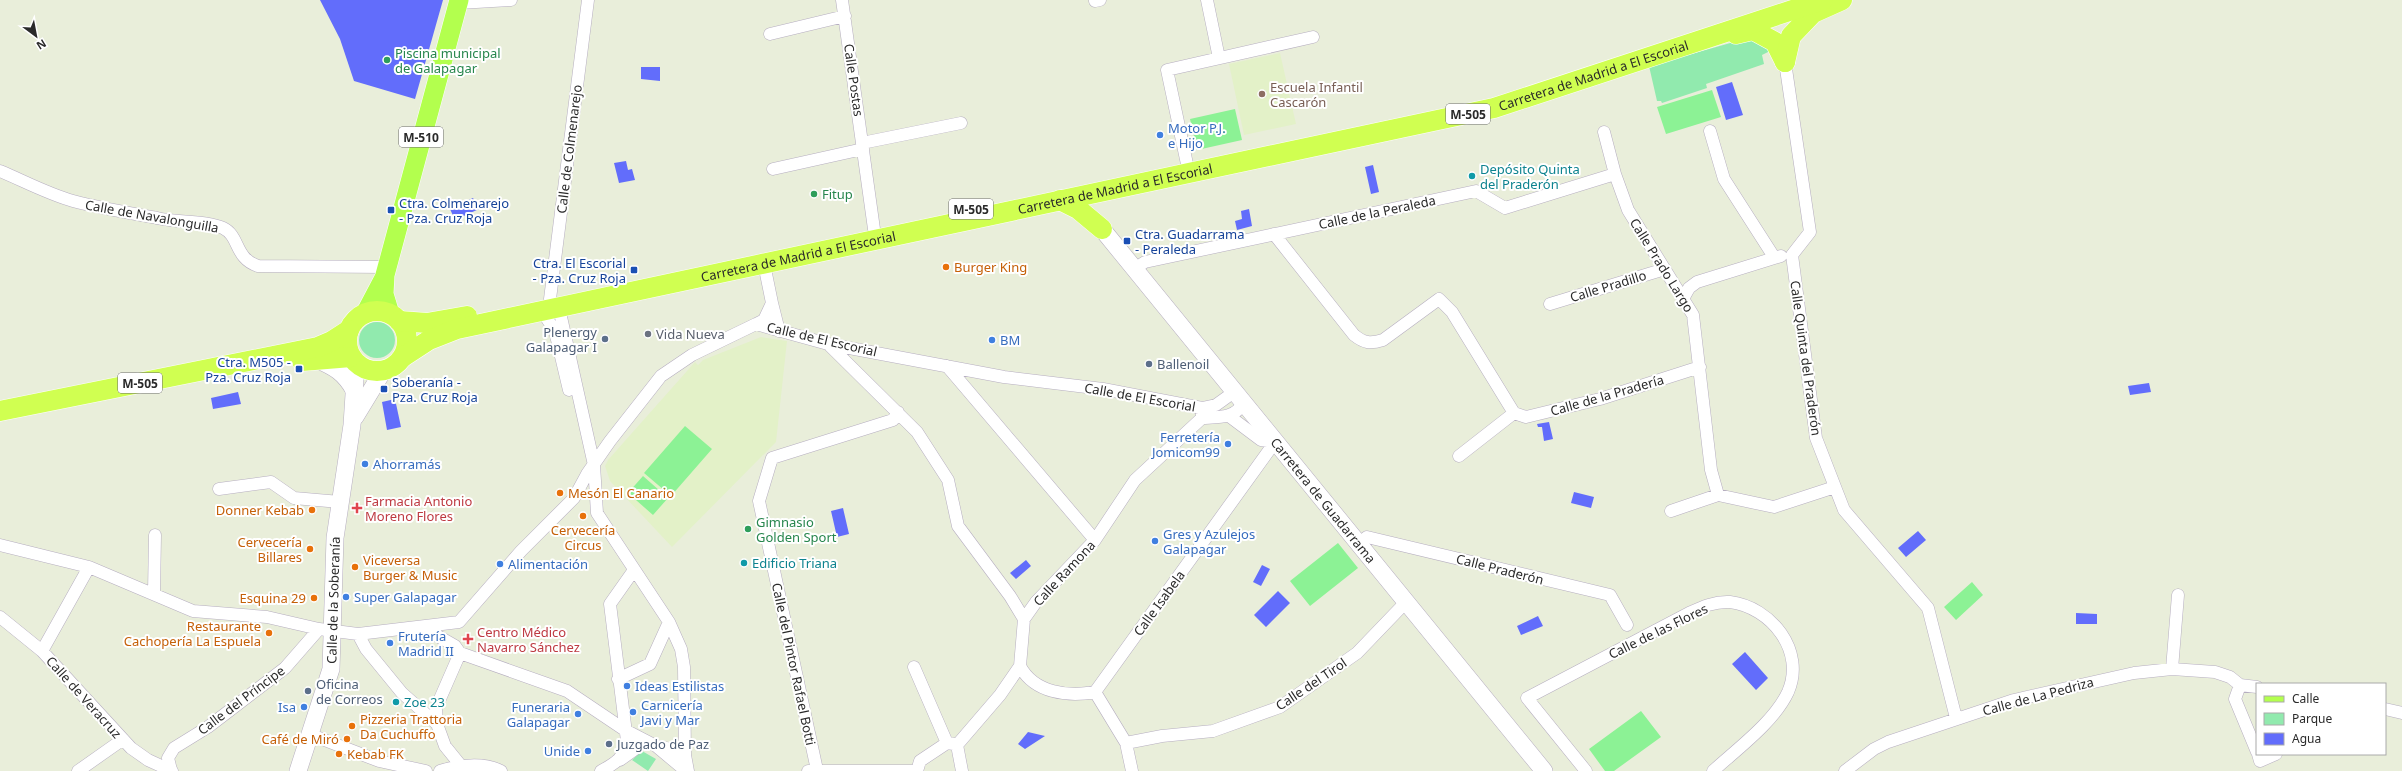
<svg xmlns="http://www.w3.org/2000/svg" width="2402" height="771" font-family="'Noto Sans',sans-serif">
  <rect width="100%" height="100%" fill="#e9eeda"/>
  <!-- education -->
  <path fill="#e3f1c8" d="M 1280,53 L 1296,124 L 1244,135 L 1229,64 Z
    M 761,337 L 787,341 L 776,442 L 672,547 L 610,481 L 605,466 L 608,460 L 695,362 L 698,365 L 703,360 Z"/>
  <!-- green -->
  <path fill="#91eaae" d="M 1748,38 L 1772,50 L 1762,55 L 1764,64 L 1706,84 L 1707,88 L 1662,103 L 1661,101 L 1657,101 L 1649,66 Z
    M359 340a18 18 0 1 1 36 0a18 18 0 1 1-36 0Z
    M 642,751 L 656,759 L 648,771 L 632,760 Z"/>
  <!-- pitch -->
  <path fill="#8cf295" d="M 1712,90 L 1721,117 L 1666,134 L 1657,107 Z
    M 1235,109 L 1242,140 L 1197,150 L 1194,148 L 1191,142 L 1195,141 L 1190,119 Z
    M 685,426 L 712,449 L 671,496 L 644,473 Z
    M 643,476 L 668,498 L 653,515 L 628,493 Z
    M 1338,543 L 1358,568 L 1310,606 L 1290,581 Z
    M 1972,582 L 1983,595 L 1956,620 L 1944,607 Z
    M 1641,711 L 1661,737 L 1614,771 L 1605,771 L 1589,749 Z"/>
  <!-- water -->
  <path fill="#626dfb" d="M 320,0 L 443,0 L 415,99 L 354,81 L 340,39 Z
    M 641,67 L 660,67 L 660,81 L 641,79 Z
    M 1732,82 L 1743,115 L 1726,120 L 1716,87 Z
    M 626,161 L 628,170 L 632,169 L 635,180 L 619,183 L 614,163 Z
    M 1373,165 L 1379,192 L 1371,194 L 1365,167 Z
    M 473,198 L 479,209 L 455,220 L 450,209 Z
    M 1249,209 L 1252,226 L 1237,230 L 1235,221 L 1242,219 L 1241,211 Z
    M 2149,383 L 2151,392 L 2130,395 L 2128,386 Z
    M 238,392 L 241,404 L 213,409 L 211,398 Z
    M 395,399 L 401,427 L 387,430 L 382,402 Z
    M 1549,422 L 1553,439 L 1544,441 L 1542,427 L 1538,427 L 1537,424 Z
    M 1574,492 L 1594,497 L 1591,508 L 1571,503 Z
    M 843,508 L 849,534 L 837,537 L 831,511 Z
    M 1918,531 L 1926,540 L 1906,557 L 1898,548 Z
    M 1026,560 L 1031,566 L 1016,579 L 1010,573 Z
    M 1262,565 L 1270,569 L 1261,586 L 1253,582 Z
    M 1278,591 L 1290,603 L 1266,627 L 1254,615 Z
    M 2076,613 L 2097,614 L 2097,624 L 2076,624 Z
    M 1538,616 L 1543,626 L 1521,635 L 1517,626 Z
    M 1745,652 L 1768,678 L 1756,690 L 1732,664 Z
    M 1028,732 L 1045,736 L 1025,749 L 1018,744 Z"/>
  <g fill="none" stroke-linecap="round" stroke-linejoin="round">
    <!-- minor casing -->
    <g stroke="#b6aec0" stroke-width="13">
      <path id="minor" d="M 842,0 L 874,229
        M 1207,0 L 1219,58
        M 1095,1 L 1100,0
        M 459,3 L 511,0
        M 770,34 L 845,16
        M 1785,62 L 1810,232 L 1792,255 L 1816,438 L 1844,510 L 1928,608 L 1956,718
        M 1710,131 L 1724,179 L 1774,257
        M 1604,132 L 1615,174 L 1628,210 L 1693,315 L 1711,470 L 1718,495
        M 862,143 L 961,123
        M 1187,164 L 1167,70 L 1313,37
        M 773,169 L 863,149
        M 0,171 C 24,181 48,194 73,201 C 100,208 129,213 157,218 C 176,223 206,220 223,228 C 240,236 234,258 258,266 L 387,267
        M 1274,234 L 1354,335 C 1364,343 1370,344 1383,340 L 1439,299 L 1452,312 L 1514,413 L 1526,417 L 1600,399 L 1700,367
        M 764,264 L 772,303
        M 1134,269 L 1145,262 L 1476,191 L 1505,208 L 1615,174
        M 1684,297 L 1689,288 L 1697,282 L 1781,256
        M 550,299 L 588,0
        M 1550,304 L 1665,269
        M 564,306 L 561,317 L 594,465 L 597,513 L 669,622 L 681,649 L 684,667 L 685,755 L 688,771
        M 542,311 L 555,331 L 569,390
        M 756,324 L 764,320 L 772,303 L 779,331
        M 828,344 L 917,432 L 948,480 L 958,526 L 1010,596 L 1024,619
        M 947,366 L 1095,540
        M 1229,416 L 1261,440 L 1275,442
        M 1202,418 C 1218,417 1235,419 1243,403
        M 1459,456 L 1514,413
        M 219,489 L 271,482 L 294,498 L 340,502
        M 1671,511 L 1718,495 L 1774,507 L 1835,487
        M 1358,544 L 1367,537 L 1610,595 L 1627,625
        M 0,545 L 89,567 L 193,611 L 267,617 L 319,629 L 358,634 L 459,622 L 521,551 L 574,498 L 587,474 L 610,441 L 661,376 L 692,355 L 756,324 L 828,344 L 1004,377 L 1103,389 L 1202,408 L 1216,405 L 1234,392
        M 154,593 L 155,535
        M 0,617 L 42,651 L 131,748 L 148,760 L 172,771
        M 422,627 L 455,646 L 460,653 L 567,691 L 625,730 L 656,746
        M 358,634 L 366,649 L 402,693 L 437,724 L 445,746 L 462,767
        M 42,651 L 89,567
        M 1020,666 C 1034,693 1068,697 1095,692
        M 914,667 L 947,743
        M 2172,669 L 2178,595
        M 618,679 L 650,664 L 669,622
        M 2240,685 L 2235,699 L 2257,752
        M 1095,692 L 1275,442
        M 1095,692 L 1126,743 L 1132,771
        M 2385,709 L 2402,713
        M 437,724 L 436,708 L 460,653
        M 309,734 L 379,761 L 426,771
        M 1126,743 L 1162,736 L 1213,731 L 1280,707 L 1357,653 L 1406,602
        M 957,745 L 1000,695 L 1020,666 L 1024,619 L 1036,602 L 1095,540 L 1135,480 L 1202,418 L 1202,408
        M 957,745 L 962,771
        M 2258,754 L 2260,761 L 2276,754
        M 685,755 L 676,750 L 656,746 L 686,771
        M 620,760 L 645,742
        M 171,770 L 168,758 L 174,748 L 208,727 L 285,668 L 319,629
        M 817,770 L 759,501 L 772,458 L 893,420 L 898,412
        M 78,771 L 122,740
        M 440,771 C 458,765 484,762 501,771
        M 601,771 C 616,763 624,758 627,741 L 610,604 L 634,570
        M 808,771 L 912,771
        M 917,771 L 920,761 L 947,743 L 954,744
        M 1586,771 L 1527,698 L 1689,613 C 1702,607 1715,601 1730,602 C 1771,607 1806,651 1788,692 C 1774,722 1737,749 1713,771
        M 1845,771 L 1874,749 L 1888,742 L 2014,700 L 2134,673 L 2172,669 L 2215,672 L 2230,677 L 2240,685 L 2257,687"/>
    </g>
    <!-- secondary casing -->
    <g stroke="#b6aec0" stroke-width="18">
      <g id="secondary">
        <path id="s1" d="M 1102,229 L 1544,771"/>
        <path d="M 316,359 C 334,367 344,372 354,390"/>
        <path d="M 355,417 L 383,371"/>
        <path id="s2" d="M 298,771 L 331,669 L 335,538 L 352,425 L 356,364"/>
      </g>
    </g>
    <!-- primary casing -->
    <g stroke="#fff" stroke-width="20">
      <path id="primary" d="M 365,314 L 384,278
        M 390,314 L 384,294 L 385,275 L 459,0"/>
    </g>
    <!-- trunk casing -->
    <g stroke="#fff" stroke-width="21">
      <g id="trunk">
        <path d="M 1736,34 L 1753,30 L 1775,42 L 1785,62"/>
        <path d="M 1785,62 L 1791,36 L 1813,13 L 1842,0"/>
        <path d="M 1060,200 L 1078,209 L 1102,229"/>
        <circle cx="377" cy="341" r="30"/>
        <path d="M 399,321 L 427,323 L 467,316"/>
        <path id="s3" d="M 403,357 L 429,340 L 457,329 L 1494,108 L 1823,0"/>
        <path d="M 302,361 L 351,357"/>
        <path d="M 0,411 L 318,347 L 332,341 L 349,330"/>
      </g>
    </g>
    <!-- minor -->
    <use href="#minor" stroke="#fff" stroke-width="12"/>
    <!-- secondary -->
    <use href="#secondary" stroke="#fff" stroke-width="17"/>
    <!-- primary -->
    <use href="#primary" stroke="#b3ff4e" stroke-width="19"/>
    <!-- trunk -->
    <use href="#trunk" stroke="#d0ff51" stroke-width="20"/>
  </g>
  <!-- markers -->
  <g fill="#2e9e5b" stroke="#fff" stroke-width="1.5">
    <circle cx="387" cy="60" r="4"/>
    <circle cx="814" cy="194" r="4"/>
    <circle cx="748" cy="529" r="4"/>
  </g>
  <circle fill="#8d6e63" stroke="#fff" stroke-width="1.5" cx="1262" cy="94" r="4"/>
  <g fill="#3f7fe0" stroke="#fff" stroke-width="1.5">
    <circle cx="1160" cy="135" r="4"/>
    <circle cx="992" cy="340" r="4"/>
    <circle cx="1228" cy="444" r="4"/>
    <circle cx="365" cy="464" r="4"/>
    <circle cx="1155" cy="541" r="4"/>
    <circle cx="500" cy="564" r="4"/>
    <circle cx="346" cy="597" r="4"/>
    <circle cx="390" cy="643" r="4"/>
    <circle cx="627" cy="686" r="4"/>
    <circle cx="304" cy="707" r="4"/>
    <circle cx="633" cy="712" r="4"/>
    <circle cx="578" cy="714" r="4"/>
    <circle cx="588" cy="751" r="4"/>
  </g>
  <g fill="#0f9aa8" stroke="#fff" stroke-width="1.5">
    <circle cx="1472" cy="176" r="4"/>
    <circle cx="744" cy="563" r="4"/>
    <circle cx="396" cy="702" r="4"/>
  </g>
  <g fill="#1a4fb4" stroke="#fff" stroke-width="1.5">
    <rect x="387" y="206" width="8" height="8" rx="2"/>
    <rect x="1123" y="237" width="8" height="8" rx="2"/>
    <rect x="630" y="266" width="8" height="8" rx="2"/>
    <rect x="295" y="365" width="8" height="8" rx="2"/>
    <rect x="380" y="385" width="8" height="8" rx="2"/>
  </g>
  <g fill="#e8710a" stroke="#fff" stroke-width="1.5">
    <circle cx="946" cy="267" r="4"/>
    <circle cx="560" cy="493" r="4"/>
    <circle cx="312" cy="510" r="4"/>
    <circle cx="583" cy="516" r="4"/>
    <circle cx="310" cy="549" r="4"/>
    <circle cx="355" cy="567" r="4"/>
    <circle cx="314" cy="598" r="4"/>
    <circle cx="269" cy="633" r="4"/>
    <circle cx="352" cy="726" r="4"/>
    <circle cx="347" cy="739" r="4"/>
    <circle cx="339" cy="754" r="4"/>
  </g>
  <circle fill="#6b7280" stroke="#fff" stroke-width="1.5" cx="648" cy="334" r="4"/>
  <g fill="#5c6f8a" stroke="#fff" stroke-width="1.5">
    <circle cx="605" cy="339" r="4"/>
    <circle cx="1149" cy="364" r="4"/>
    <circle cx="308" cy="691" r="4"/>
    <circle cx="609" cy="744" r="4"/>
  </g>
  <g fill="#e0444e" stroke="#fff" stroke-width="1.5">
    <path d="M355 502h4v4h4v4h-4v4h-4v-4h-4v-4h4z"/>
    <path d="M466 633h4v4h4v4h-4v4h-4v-4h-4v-4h4z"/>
  </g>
  <g text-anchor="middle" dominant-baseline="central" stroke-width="4" stroke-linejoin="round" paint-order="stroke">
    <!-- shield labels -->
    <g fill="#fff" stroke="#6a6a6a" stroke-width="1">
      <rect x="1446" y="104" width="44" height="20" rx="3"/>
      <rect x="399" y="127" width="44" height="20" rx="3"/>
      <rect x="949" y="199" width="44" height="20" rx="3"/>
      <rect x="118" y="373" width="44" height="20" rx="3"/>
    </g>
    <g font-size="12" font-weight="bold" fill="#2a2a2a">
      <text x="1468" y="114">M-505</text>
      <text x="421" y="137">M-510</text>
      <text x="971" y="209">M-505</text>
      <text x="140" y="383">M-505</text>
    </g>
    <!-- leisure labels -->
    <g font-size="13" fill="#27864d" stroke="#fff" text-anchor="start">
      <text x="395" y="53">Piscina municipal<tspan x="395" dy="15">de Galapagar</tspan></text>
      <text x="822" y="194">Fitup</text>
      <text x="756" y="522">Gimnasio<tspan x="756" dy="15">Golden Sport</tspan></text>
    </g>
    <!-- street labels -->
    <g font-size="13" fill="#2a2a2a" stroke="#fff">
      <text stroke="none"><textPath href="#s3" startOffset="1226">Carretera de Madrid a El Escorial</textPath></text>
      <text transform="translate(854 80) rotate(82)">Calle Postas</text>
      <text transform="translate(569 149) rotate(-83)">Calle de Colmenarejo</text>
      <text stroke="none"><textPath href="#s3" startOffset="734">Carretera de Madrid a El Escorial</textPath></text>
      <text transform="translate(1377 212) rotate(-12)">Calle de la Peraleda</text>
      <text transform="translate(152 216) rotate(10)">Calle de Navalonguilla</text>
      <text stroke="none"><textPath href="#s3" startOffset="410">Carretera de Madrid a El Escorial</textPath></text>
      <text transform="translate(1662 265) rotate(58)">Calle Prado Largo</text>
      <text transform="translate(1608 286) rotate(-17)">Calle Pradillo</text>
      <text transform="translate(822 339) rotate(13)">Calle de El Escorial</text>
      <text transform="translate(1806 358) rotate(82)">Calle Quinta del Praderón</text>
      <text transform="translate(1607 395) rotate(-16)">Calle de la Pradería</text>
      <text transform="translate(1140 397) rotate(10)">Calle de El Escorial</text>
      <text stroke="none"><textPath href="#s1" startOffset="350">Carretera de Guadarrama</textPath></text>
      <text transform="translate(1500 569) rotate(14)">Calle Praderón</text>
      <text transform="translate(1064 573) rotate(-47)">Calle Ramona</text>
      <text stroke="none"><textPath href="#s2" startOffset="176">Calle de la Soberanía</textPath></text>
      <text transform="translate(1159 603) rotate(-54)">Calle Isabela</text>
      <text transform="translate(1658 631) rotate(-26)">Calle de las Flores</text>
      <text transform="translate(794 664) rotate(78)">Calle del Pintor Rafael Botti</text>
      <text transform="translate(1311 684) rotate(-34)">Calle del Tirol</text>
      <text transform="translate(2038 696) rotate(-15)">Calle de La Pedriza</text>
      <text transform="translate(84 697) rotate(48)">Calle de Veracruz</text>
      <text transform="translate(241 700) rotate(-37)">Calle del Príncipe</text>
    </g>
    <!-- education labels -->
    <g font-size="13" fill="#785e54" stroke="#fff" text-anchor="start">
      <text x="1270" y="87">Escuela Infantil<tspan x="1270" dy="15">Cascarón</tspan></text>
    </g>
    <!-- shop labels -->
    <g font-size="13" fill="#366cbe" stroke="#fff" text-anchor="start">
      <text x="1168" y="128">Motor P.J.<tspan x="1168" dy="15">e Hijo</tspan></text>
      <text x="1000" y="340">BM</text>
      <text x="1220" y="437" text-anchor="end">Ferretería<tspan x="1220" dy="15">Jomicom99</tspan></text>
      <text x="373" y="464">Ahorramás</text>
      <text x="1163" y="534">Gres y Azulejos<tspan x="1163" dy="15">Galapagar</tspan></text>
      <text x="508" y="564">Alimentación</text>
      <text x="354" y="597">Super Galapagar</text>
      <text x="398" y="636">Frutería<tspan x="398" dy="15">Madrid II</tspan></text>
      <text x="635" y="686">Ideas Estilistas</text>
      <text x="641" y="705">Carnicería<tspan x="641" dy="15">Javi y Mar</tspan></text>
      <text x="296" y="707" text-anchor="end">Isa</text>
      <text x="570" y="707" text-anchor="end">Funeraria<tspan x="570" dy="15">Galapagar</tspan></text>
      <text x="580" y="751" text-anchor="end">Unide</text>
    </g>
    <!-- culture labels -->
    <g font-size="13" fill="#0d838f" stroke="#fff" text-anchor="start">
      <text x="1480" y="169">Depósito Quinta<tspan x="1480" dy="15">del Praderón</tspan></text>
      <text x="752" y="563">Edificio Triana</text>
      <text x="404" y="702">Zoe 23</text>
    </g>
    <!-- transit labels -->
    <g font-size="13" fill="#164399" stroke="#fff" text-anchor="start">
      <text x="399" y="203">Ctra. Colmenarejo<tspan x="399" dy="15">- Pza. Cruz Roja</tspan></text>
      <text x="1135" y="234">Ctra. Guadarrama<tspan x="1135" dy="15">- Peraleda</tspan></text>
      <text x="626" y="263" text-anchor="end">Ctra. El Escorial<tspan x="626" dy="15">- Pza. Cruz Roja</tspan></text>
      <text x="291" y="362" text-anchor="end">Ctra. M505 -<tspan x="291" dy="15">Pza. Cruz Roja</tspan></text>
      <text x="392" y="382">Soberanía -<tspan x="392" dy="15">Pza. Cruz Roja</tspan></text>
    </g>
    <!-- food labels -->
    <g font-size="13" fill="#c56008" stroke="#fff" text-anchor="start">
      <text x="954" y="267">Burger King</text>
      <text x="568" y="493">Mesón El Canario</text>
      <text x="304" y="510" text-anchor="end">Donner Kebab</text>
      <text x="583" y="530" text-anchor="middle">Cervecería<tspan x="583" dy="15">Circus</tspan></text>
      <text x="302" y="542" text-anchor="end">Cervecería<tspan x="302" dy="15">Billares</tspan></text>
      <text x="363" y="560">Viceversa<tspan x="363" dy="15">Burger &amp; Music</tspan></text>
      <text x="306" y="598" text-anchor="end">Esquina 29</text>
      <text x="261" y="626" text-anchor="end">Restaurante<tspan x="261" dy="15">Cachopería La Espuela</tspan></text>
      <text x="360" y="719">Pizzeria Trattoria<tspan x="360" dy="15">Da Cuchuffo</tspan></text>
      <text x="339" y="739" text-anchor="end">Café de Miró</text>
      <text x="347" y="754">Kebab FK</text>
    </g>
    <!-- service labels -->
    <g font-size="13" fill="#4e5e75" stroke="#fff" text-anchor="start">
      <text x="597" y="332" text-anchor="end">Plenergy<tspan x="597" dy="15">Galapagar I</tspan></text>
      <text x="1157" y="364">Ballenoil</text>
      <text x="316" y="684">Oficina<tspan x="316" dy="15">de Correos</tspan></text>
      <text x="617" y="744">Juzgado de Paz</text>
    </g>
    <!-- worship labels -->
    <g font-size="13" fill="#5b616d" stroke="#fff" text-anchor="start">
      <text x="656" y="334">Vida Nueva</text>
    </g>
    <!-- health labels -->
    <g font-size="13" fill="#be3a42" stroke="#fff" text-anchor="start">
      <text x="365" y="501">Farmacia Antonio<tspan x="365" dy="15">Moreno Flores</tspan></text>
      <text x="477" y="632">Centro Médico<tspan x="477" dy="15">Navarro Sánchez</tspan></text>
    </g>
  </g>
  <!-- legend -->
  <rect x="2256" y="683" width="130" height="72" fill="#ffffff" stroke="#aaaaaa"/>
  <rect x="2264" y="696" width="20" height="6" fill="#b3ff4e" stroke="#aaaaaa"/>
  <text x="2292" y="703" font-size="12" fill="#2a2a2a">Calle</text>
  <rect x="2264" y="713" width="20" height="12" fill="#91eaae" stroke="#aaaaaa"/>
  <text x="2292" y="723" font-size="12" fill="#2a2a2a">Parque</text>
  <rect x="2264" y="733" width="20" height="12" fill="#626dfb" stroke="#aaaaaa"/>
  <text x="2292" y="743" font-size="12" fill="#2a2a2a">Agua</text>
  <!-- north arrow -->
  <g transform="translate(36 36) rotate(148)" stroke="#ffffff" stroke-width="3" paint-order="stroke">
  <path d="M0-3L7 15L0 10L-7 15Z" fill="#2a2a2a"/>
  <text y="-6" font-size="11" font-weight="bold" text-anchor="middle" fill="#2a2a2a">N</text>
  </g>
</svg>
